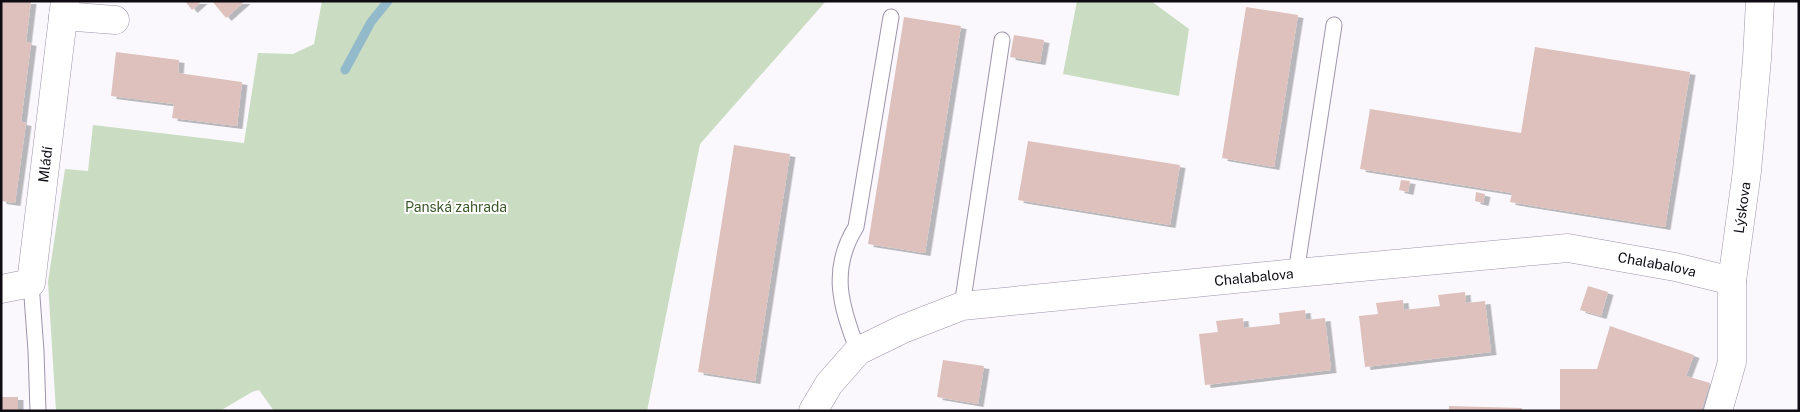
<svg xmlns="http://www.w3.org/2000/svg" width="1800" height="412" font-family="'Public Sans',sans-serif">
  <defs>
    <filter id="shadow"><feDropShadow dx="5.5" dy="3" stdDeviation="0" flood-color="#0004"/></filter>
  </defs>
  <rect width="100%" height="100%" fill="#faf8fd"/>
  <!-- green -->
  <path fill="#cadcc1" d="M 322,1 L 826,1 L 700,144 L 647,411 L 274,411 L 259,390 L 252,392 L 220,411 L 56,411 L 48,282 L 65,169 L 88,171 L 93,125 L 244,143 L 258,53 L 293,54 L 314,44 Z
    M 1077,1 L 1151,1 L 1189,29 L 1179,96 L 1063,74 Z"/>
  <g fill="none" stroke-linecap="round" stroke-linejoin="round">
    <!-- stream -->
    <path stroke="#92baca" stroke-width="9" d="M 345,70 L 371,22 L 388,1"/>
  </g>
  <!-- building -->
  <path fill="#dec1bc" filter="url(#shadow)" d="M 1,1 L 31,1 L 26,42 L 31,43 L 21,122 L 26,123 L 15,203 L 1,201 Z
    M 185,1 L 202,1 L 192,10 Z
    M 212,1 L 245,1 L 226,18 Z
    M 1246,7 L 1298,15 L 1274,167 L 1222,158 Z
    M 904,17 L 961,26 L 925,253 L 868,244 Z
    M 1014,35 L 1044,40 L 1040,62 L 1010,57 Z
    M 1535,47 L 1690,72 L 1665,227 L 1510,202 L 1512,193 L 1360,169 L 1370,109 L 1521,133 Z
    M 116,52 L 179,60 L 178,73 L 242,82 L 237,126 L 172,118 L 174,104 L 111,96 Z
    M 1028,141 L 1180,165 L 1170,225 L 1018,200 Z
    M 734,145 L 790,154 L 755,381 L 698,372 Z
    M 1401,180 L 1410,181 L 1408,192 L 1399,190 Z
    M 1476,192 L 1485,194 L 1483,203 L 1475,201 Z
    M 1588,286 L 1608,292 L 1601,316 L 1580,310 Z
    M 1465,292 L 1466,303 L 1485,301 L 1491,352 L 1365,367 L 1359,316 L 1378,314 L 1376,303 L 1403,300 L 1404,310 L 1440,306 L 1438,295 Z
    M 1305,310 L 1306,320 L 1325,318 L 1331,370 L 1205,385 L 1199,334 L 1218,332 L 1216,321 L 1243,318 L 1244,328 L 1280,324 L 1279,313 Z
    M 1610,326 L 1694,355 L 1686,376 L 1710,383 L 1701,411 L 1560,411 L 1560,369 L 1597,369 Z
    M 943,360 L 984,366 L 978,404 L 937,397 Z
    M 1,397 L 18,397 L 18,411 L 1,411 Z
    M 1449,406 L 1522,408 L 1522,411 L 1449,411 Z"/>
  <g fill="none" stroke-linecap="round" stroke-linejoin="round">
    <!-- service casing -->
    <g stroke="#9d94aa" stroke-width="17">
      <path id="service" d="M 1296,273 L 1334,25
        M 31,283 L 36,351 L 38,411
        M 962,306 L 1002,40
        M 858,351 C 841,307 829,270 856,227 L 891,17"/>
    </g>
    <!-- minor casing -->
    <g stroke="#9d94aa" stroke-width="29">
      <g id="minor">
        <path d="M 63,16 L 115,20"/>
        <path id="s1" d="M 1,289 L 31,283 L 65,1"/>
        <path id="s2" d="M 813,411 L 829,384 L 858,351 L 903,329 L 962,306 L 1296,273 L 1568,248 L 1675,267 L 1732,281"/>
        <path id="s3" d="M 1718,411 L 1732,362 L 1732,281 L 1747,171 L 1757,59 L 1760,1"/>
      </g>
    </g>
    <!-- service -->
    <use href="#service" stroke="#fff" stroke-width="15"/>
    <!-- minor -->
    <use href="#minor" stroke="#fff" stroke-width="28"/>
  </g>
  <g text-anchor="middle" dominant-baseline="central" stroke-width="4" stroke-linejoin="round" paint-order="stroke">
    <!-- street labels -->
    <g font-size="14" fill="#0e0b12" stroke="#fff">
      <text stroke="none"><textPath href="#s1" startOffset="150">Mládí</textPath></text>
      <text stroke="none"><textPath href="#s3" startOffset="206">Lýskova</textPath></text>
      <text stroke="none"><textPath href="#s2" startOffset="888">Chalabalova</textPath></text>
      <text stroke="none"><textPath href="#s2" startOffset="482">Chalabalova</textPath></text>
    </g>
    <!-- park labels -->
    <g font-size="14" fill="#3b582b" stroke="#fff">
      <text x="456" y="207">Panská zahrada</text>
    </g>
  </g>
  <!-- border -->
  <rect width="1800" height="412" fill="none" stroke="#0e0b12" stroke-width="5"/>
</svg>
